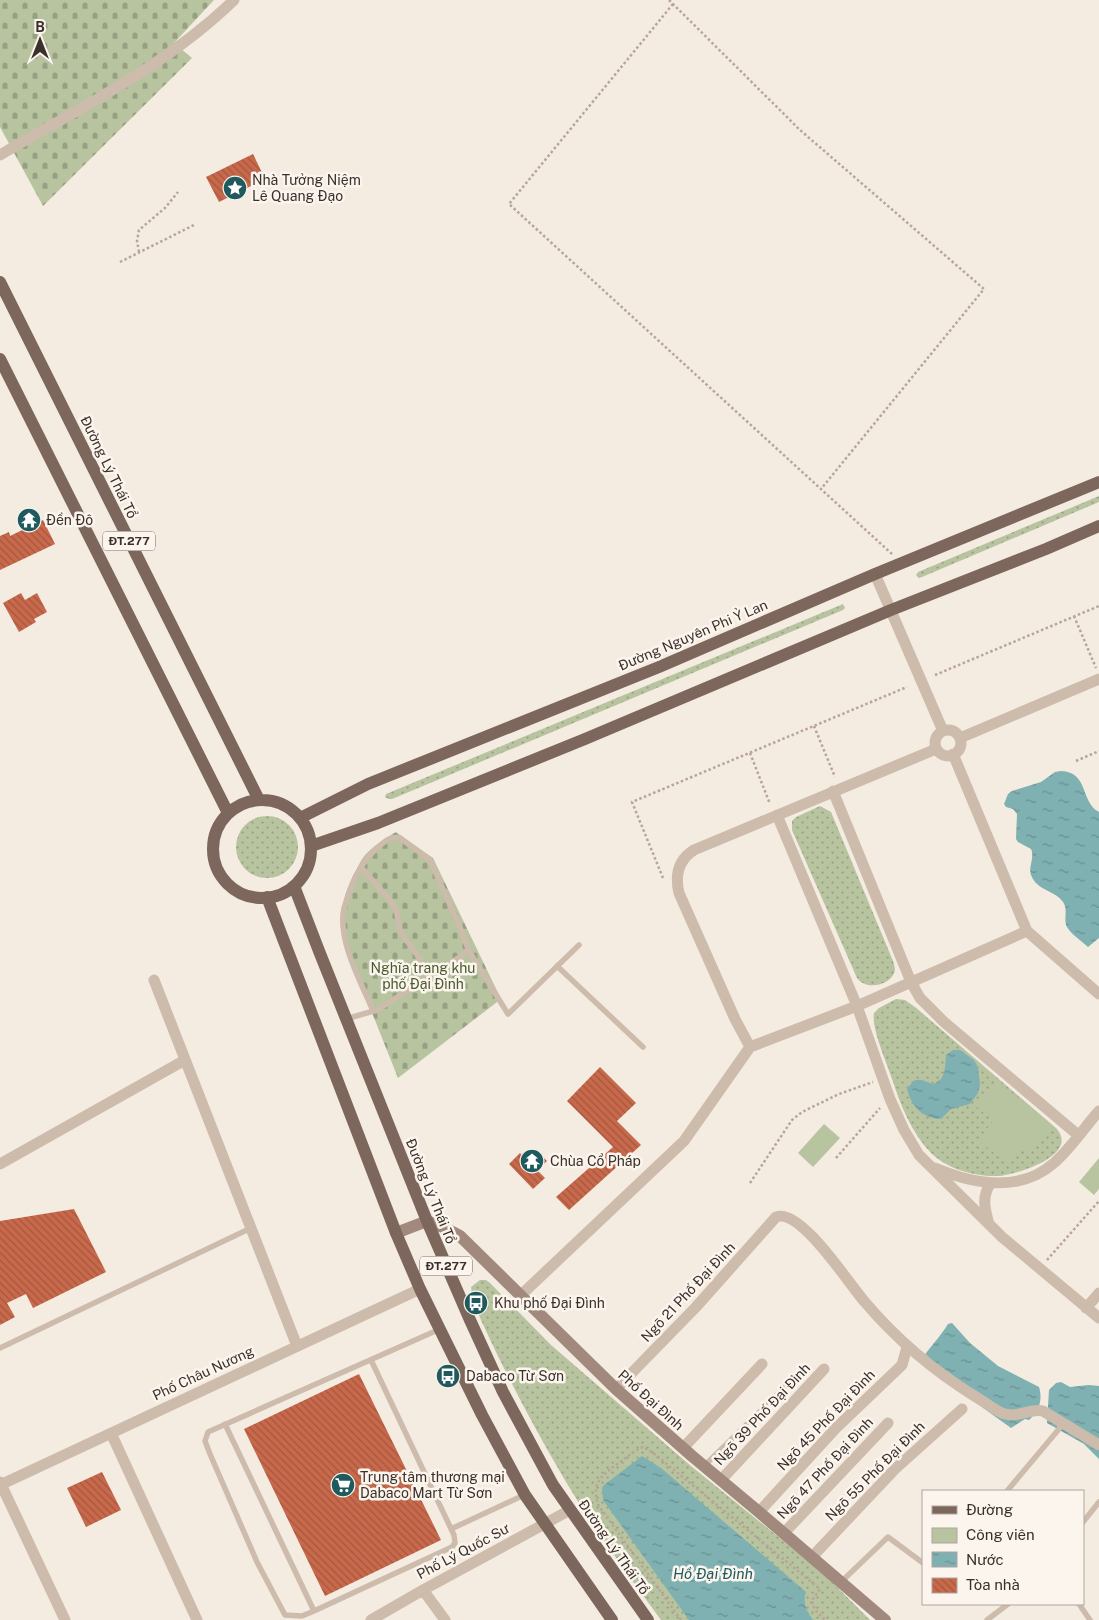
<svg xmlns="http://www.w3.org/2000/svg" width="1099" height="1620" font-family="'Public Sans',sans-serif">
  <defs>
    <pattern id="green-dots" width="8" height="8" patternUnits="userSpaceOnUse" patternTransform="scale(1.25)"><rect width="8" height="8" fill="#b8c4a0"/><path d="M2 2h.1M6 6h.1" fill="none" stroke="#97a083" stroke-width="1.8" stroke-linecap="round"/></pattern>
    <pattern id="cemetery-stones" width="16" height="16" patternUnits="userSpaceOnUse" patternTransform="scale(1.25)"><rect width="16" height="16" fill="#b8c4a0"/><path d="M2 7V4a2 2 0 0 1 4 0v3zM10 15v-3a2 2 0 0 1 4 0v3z" fill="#97a083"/></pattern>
    <pattern id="water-ripples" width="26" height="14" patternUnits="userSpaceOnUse" patternTransform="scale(1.25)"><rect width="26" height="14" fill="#7fb0b2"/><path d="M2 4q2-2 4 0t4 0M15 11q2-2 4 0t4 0" fill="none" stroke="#699091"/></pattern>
    <pattern id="building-back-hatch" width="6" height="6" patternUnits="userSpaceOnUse" patternTransform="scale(1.25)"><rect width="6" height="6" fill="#c8694b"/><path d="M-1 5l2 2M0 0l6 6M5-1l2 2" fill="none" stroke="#a4573f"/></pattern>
  </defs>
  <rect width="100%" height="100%" fill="#f4ebe1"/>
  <!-- green -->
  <path fill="url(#green-dots)" d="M 1099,496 L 1099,502 L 922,577 L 919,578 L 916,575 L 918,572 Z
    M 843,604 L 845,608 L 843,610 L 392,799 L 389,799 L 385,797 L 386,794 Z
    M 820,806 L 831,812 L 893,961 C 894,965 896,969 894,973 C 890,985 866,991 857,978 L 792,830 L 792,821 L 796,817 Z
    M236 847a31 31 0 1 1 62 0a31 31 0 1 1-62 0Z
    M 896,999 L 905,1000 L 915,1007 L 1056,1128 C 1081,1155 1016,1175 998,1176 C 976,1177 947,1169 931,1153 C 911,1132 901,1106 892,1079 C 887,1063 871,1028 874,1013 L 879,1008 Z
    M 480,1280 L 486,1280 L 490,1283 L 551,1345 L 691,1466 L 823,1573 L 870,1620 L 661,1620 C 628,1575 595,1530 566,1482 C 532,1424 500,1364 473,1302 L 471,1287 Z"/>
  <!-- cemetery -->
  <path fill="url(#cemetery-stones)" d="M 0,0 L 214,0 L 174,43 L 192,58 L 43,206 L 0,127 Z
    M 396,832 L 433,858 L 501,999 L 398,1078 L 343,940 C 339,916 342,898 353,876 C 357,869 360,861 365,855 C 373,846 386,838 396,832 Z"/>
  <!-- pitch -->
  <path fill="#b8c4a0" d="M 998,1081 L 1052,1126 L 1030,1152 L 1024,1147 L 1009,1165 L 978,1140 L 993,1121 L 976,1106 Z
    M 824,1124 L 840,1138 L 813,1167 L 798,1153 Z
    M 1099,1158 L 1099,1189 L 1094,1195 L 1079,1182 Z"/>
  <!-- water -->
  <path fill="url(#water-ripples)" d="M 1061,771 C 1089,772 1080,802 1099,812 L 1099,938 L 1088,947 C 1082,941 1069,933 1066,925 C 1064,917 1068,909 1063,902 C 1055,890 1037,891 1031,875 C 1028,866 1035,858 1031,849 L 1018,842 L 1016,839 L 1017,814 L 1013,809 L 1006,807 L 1004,804 L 1008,794 L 1012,791 L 1041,782 L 1055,772 Z
    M 953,1050 L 960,1050 L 974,1060 L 978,1067 L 980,1085 L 978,1093 L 970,1104 L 951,1109 L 941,1119 C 923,1119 910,1105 907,1088 L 915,1080 L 922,1080 L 933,1084 C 946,1080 945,1067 946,1055 Z
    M 952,1323 L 970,1343 L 998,1366 L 1039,1387 C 1043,1400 1039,1411 1029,1420 L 1025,1419 L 1011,1428 L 943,1379 L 921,1360 C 930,1347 940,1337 948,1324 Z
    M 1061,1382 L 1070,1387 L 1089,1385 L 1099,1386 L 1099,1459 L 1084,1444 L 1047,1423 L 1049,1390 L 1056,1383 Z
    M 642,1456 L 661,1468 L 806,1592 C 802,1602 807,1612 813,1620 L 689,1620 L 603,1500 L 602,1488 L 604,1485 Z"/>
  <!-- building -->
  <path fill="url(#building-back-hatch)" d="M 253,154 L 265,179 L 219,202 L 206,177 Z
    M 43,520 L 55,544 L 0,570 L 0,536 L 9,532 L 10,536 Z
    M 21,593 L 25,600 L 37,593 L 47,612 L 34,619 L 36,622 L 19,632 L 3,603 Z
    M 600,1067 L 636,1103 L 617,1121 L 641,1145 L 569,1210 L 556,1197 L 613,1147 L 567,1101 Z
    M 536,1150 L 547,1161 L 537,1170 L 545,1178 L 533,1189 L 509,1164 L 520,1153 L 526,1160 Z
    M 74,1209 L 106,1272 L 33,1308 L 26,1294 L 7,1303 L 15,1317 L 0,1325 L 0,1221 Z
    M 359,1374 L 441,1540 L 325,1596 L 244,1429 Z
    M 102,1472 L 121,1510 L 86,1527 L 67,1488 Z"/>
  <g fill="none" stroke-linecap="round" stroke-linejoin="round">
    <!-- path -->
    <path stroke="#b9a596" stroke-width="2.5" stroke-dasharray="2.5 2.5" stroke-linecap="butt" d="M 669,0 L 800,130 L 984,289 L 821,489
      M 673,4 L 509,204 L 892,554
      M 139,252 L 137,241 L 139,230 L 165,208 L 178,192
      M 120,262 L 194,225
      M 1074,616 L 1096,668
      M 935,675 L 1099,606
      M 814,726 L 835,777
      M 750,753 L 770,804
      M 1076,761 L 1099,751
      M 663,878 L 632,802 L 907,687
      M 836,1158 L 880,1108
      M 750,1183 L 792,1120 L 802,1112 L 839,1094 L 873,1082
      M 1047,1260 L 1099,1201
      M 681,1620 L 599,1506 C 589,1483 604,1474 620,1462 C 627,1457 633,1452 640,1448 L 643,1447 L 652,1452 L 820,1589 L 811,1602 L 817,1612 L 825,1620"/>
    <!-- lane -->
    <path stroke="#cdbbac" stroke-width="5.5" d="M 361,867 L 394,905 L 397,914 L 400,931 L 431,975
      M 557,966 L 643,1047
      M 373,1011 C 361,982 337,940 344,908 C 346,902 348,896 350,890 C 355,876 363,861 374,851 C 382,844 389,835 400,838 L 430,860 L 461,930 L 469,951
      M 346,1019 L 377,1010 L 469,951 L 508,1014 L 579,945
      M 0,1348 L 251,1228
      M 371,1360 L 454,1535 L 455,1543 L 452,1547 L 314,1611 L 302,1616 L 285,1615 L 257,1562 L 210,1454 L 205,1441 L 208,1432 L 440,1329
      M 225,1424 L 314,1611
      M 704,1466 L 785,1387
      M 1007,1491 L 1064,1423
      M 1083,1522 L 1099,1502
      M 451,1529 L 524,1495
      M 841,1582 L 888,1537 L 923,1563
      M 1079,1604 L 1090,1620
      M 987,1620 L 1008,1604"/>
    <!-- street -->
    <path stroke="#cdbbac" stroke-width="11" d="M 0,155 C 80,108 166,66 234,0
      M 875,574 L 943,731
      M935 743a13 13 0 1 1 26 0a13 13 0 1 1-26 0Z
      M 960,738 L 1099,679
      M 953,754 L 1027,931 L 1099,994
      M 833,791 L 911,982 L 920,998 L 944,1022 L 1078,1135
      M 777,815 L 857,1006 L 890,1099 L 904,1130 L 919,1155 L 1002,1237 L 1099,1318
      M 154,980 L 297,1346
      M 750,1047 L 735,1019 L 679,893 C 675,876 678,860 694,850 L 936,749
      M 0,1164 L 185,1060
      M 935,1168 C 973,1184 1020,1193 1054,1163 C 1071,1148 1084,1128 1099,1111
      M 989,1224 C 985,1210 981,1196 991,1183
      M 520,1296 L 684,1141 L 750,1047 L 857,1006 L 1027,931
      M 1086,1308 L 1099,1293
      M 616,1389 L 696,1307 L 776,1217 C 800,1207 849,1284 864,1301 C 896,1339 934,1371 976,1397 C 985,1402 993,1409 1002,1413 C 1016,1419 1030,1408 1043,1411 L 1099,1445
      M 111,1433 L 197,1620
      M 683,1448 L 762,1364
      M 721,1480 L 824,1369
      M 0,1482 L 65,1620
      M 0,1485 L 420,1289
      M 759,1512 L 836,1428 L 902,1365 L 907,1347
      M 784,1533 L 888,1423
      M 812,1557 L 895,1469 L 962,1409
      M 423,1590 L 445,1620
      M 371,1620 L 423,1590 L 570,1510"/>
    <!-- secondary -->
    <path stroke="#a18a7d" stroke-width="12" d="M 396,1233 L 427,1221 L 445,1228 L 460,1236 L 616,1389 L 692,1456 L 759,1512 L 885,1620"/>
    <!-- primary -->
    <path stroke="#7d675c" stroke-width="12" d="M 0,282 L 259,800
      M 0,359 L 228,813
      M213 849a49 49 0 1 1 98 0a49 49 0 1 1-98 0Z
      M 300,818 L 368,784 L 659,667 L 875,574 L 1099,482
      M 311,846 L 378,823 L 585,739 L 891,610 L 1046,549 L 1099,526
      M 294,886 L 319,951 L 427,1221 L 470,1320 L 503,1392 L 553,1485 L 648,1620
      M 267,897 L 396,1233 L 420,1289 L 482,1415 L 525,1495 L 612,1620"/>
  </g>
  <!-- icons -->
  <defs>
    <g id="sight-disc" transform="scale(1.25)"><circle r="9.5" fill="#1f5a5e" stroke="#fbf5ee"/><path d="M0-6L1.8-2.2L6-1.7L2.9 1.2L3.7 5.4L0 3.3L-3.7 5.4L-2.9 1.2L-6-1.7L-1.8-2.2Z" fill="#fff"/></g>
    <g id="temple-disc" transform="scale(1.25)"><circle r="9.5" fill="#1f5a5e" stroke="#fbf5ee"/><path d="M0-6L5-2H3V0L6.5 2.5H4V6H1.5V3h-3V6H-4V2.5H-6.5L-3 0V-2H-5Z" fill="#fff"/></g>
    <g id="bus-disc" transform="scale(1.25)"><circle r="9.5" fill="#1f5a5e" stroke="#fbf5ee"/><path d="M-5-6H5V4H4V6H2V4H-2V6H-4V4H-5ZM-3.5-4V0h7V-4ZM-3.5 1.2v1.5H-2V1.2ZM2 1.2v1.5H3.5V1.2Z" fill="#fff"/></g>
    <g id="supermarket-disc" transform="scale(1.25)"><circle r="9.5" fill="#1f5a5e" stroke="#fbf5ee"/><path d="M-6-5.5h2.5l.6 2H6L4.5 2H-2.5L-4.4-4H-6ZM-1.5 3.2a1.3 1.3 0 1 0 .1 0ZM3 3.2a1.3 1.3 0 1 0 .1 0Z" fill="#fff"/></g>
  </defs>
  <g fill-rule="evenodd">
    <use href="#sight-disc" x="235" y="188"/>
    <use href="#temple-disc" x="29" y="520"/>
    <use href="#temple-disc" x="532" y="1161"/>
    <use href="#bus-disc" x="476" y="1303"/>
    <use href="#bus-disc" x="448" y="1376"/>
    <use href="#supermarket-disc" x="343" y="1485"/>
  </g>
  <g text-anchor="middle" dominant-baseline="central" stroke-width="5" stroke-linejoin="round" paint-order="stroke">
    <!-- shield labels -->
    <g fill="#fbf5ee" stroke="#756b66" stroke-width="1">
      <rect x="103" y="531.5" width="52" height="19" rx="4"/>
      <rect x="420" y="1256.5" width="52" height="19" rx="4"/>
    </g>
    <g font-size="12" font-weight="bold" fill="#3b302b">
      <text x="129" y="541">ĐT.277</text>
      <text x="446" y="1266">ĐT.277</text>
    </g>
    <!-- poi labels -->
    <g font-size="14" fill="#3b302b" stroke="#fbf5ee" text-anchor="start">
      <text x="252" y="180">Nhà Tưởng Niệm<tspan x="252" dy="16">Lê Quang Đạo</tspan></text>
      <text x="46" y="520">Đền Đô</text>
      <text x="550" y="1161">Chùa Cổ Pháp</text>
      <text x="494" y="1303">Khu phố Đại Đình</text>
      <text x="466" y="1376">Dabaco Từ Sơn</text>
      <text x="360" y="1477">Trung tâm thương mại<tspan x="360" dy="16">Dabaco Mart Từ Sơn</tspan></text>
    </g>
    <!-- street labels -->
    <g font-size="14" fill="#3b302b" stroke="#fbf5ee">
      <text transform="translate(109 467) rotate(64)">Đường Lý Thái Tổ</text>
      <text transform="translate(693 635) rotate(-23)">Đường Nguyên Phi Ỷ Lan</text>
      <text transform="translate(431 1191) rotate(68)">Đường Lý Thái Tổ</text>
      <text transform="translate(688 1292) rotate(-47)">Ngõ 21 Phố Đại Đình</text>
      <text transform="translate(203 1373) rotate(-25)">Phố Châu Nương</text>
      <text transform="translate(651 1400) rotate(42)">Phố Đại Đình</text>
      <text transform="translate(762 1414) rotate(-47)">Ngõ 39 Phố Đại Đình</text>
      <text transform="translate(826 1420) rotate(-46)">Ngõ 45 Phố Đại Đình</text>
      <text transform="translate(825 1468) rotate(-47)">Ngõ 47 Phố Đại Đình</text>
      <text transform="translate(875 1471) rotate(-45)">Ngõ 55 Phố Đại Đình</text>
      <text transform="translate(614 1547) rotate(55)">Đường Lý Thái Tổ</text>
      <text transform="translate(463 1551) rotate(-28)">Phố Lý Quốc Sư</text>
    </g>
    <!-- park labels -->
    <g font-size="14" fill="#4a5a2e" stroke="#fbf5ee">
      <text x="423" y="968">Nghĩa trang khu<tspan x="423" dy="16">phố Đại Đình</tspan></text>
    </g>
    <!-- water labels -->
    <g font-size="15" font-style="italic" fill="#1f5a5e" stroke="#fbf5ee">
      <text x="713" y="1573">Hồ Đại Đình</text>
    </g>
  </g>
  <!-- legend -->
  <rect x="922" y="1490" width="162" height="115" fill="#fbf5ee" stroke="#aea6a0"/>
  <rect x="932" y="1506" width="25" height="8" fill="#7d675c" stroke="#aea6a0"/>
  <text x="966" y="1515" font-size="15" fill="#3b302b">Đường</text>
  <rect x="932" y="1528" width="25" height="15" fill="#b8c4a0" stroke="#aea6a0"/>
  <text x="966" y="1540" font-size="15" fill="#3b302b">Công viên</text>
  <rect x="932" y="1552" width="25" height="15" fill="url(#water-ripples)" stroke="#aea6a0"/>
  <text x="966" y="1565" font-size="15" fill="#3b302b">Nước</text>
  <rect x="932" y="1578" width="25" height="15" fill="url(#building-back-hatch)" stroke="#aea6a0"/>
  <text x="966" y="1590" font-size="15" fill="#3b302b">Tòa nhà</text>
  <!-- north arrow -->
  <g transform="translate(40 40)" stroke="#fbf5ee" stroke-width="4" paint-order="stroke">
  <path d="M0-4L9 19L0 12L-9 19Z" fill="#3b302b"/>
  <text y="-8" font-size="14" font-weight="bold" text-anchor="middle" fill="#3b302b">B</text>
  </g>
</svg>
